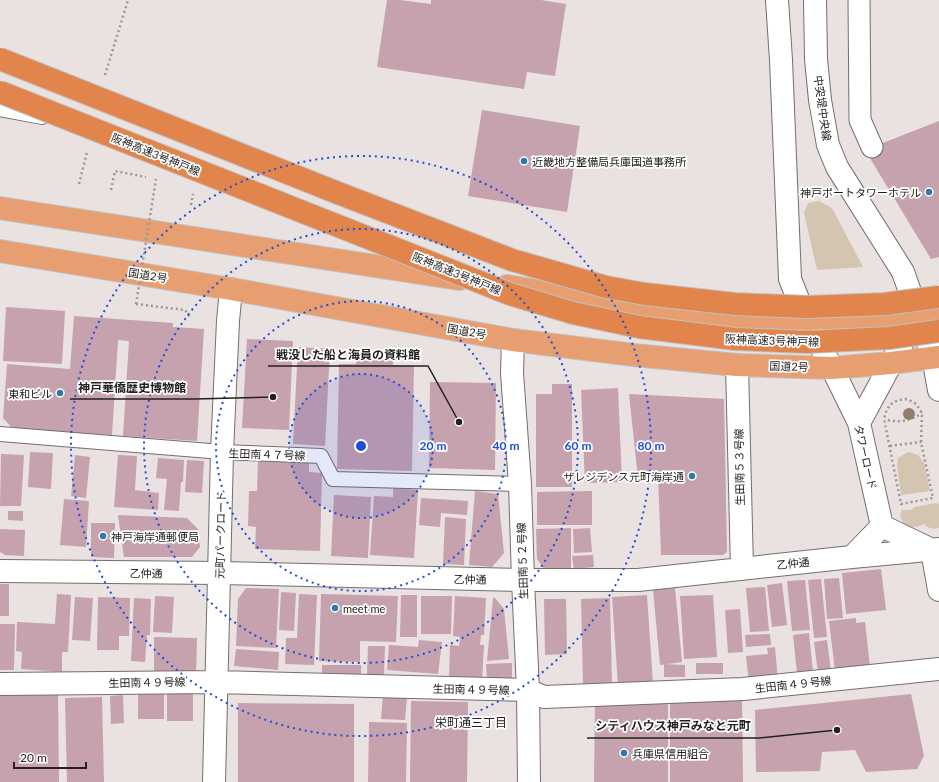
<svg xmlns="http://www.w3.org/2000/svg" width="939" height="782" font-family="Lato,'Noto Sans JP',sans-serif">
  <rect width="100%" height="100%" fill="#eae1e1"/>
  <!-- green -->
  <path fill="#d3c5af" d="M 819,201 L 832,208 L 863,267 L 817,270 L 804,213 L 808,203 Z
    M 908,452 L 918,455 L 924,463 L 930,491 L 901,495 L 897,466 L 898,458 Z
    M 936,503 L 939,504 L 939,528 C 933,529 929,529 924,524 C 913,529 904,529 900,515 L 902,510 L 910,510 L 915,507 L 930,504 Z"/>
  <!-- building -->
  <path fill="#c6a1ae" d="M 387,0 L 400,0 L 431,4 L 431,0 L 541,0 L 566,4 L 555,76 L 527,72 L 524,89 L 377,67 Z
    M 482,110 L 580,126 L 567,212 L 468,196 Z
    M 939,121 L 939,257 L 931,259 L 865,150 Z
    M 6,307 L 65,311 L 62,364 L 3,361 Z
    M 74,316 L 173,323 L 173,327 L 204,329 L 197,441 L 123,436 L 129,341 L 118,340 L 112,435 L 13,429 L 3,418 L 7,364 L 70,369 Z
    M 247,339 L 293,341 L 289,430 L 242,428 Z
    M 298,347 L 330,349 L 325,446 L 293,444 Z
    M 356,355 L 393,356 L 393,365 L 414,366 L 412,471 L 337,469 L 339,364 L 356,364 Z
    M 430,382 L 496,383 L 495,470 L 429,468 Z
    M 552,384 L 572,384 L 572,487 L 536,487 L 536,394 L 552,394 Z
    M 618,388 L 622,482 L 585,483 L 581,390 Z
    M 629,394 L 724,399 L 727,552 L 723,555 L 661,555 L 658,474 L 638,478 Z
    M 30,452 L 53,453 L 51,489 L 28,487 Z
    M 1,454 L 24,455 L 21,506 L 0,506 Z
    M 75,455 L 90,457 L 86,498 L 71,496 Z
    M 118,455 L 137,456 L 135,490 L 159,493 L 158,510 L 114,507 Z
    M 158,458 L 184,460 L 183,482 L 181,482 L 179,511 L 164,510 L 167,479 L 156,478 Z
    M 187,460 L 204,461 L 202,493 L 185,492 Z
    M 258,461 L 309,462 L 309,472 L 322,473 L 320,551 L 255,549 L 256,527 L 248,526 L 249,491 L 257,491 Z
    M 393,488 L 418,490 L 414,558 L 370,555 L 374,496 L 393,497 Z
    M 475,491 L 498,494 L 504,553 L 492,567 L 469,565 Z
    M 592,491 L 592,525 L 537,525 L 537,492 Z
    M 334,495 L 371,497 L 368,558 L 331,556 Z
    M 421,498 L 468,501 L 467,515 L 441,513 L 440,527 L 419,525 Z
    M 64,499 L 89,501 L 86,547 L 60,545 Z
    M 8,511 L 23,511 L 23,521 L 8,520 Z
    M 118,515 L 187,518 L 198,529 L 200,547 L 192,557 L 124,557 Z
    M 445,517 L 466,519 L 464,565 L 443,564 Z
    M 91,523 L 115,523 L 114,558 L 91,557 Z
    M 571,528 L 571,569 L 545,570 L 537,559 L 536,529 Z
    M 590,528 L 592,552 L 574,553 L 573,529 Z
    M 0,529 L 25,530 L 24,556 L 5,555 L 0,552 Z
    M 593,555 L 594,567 L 574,569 L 572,556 Z
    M 881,569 L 886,610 L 846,614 L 842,573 Z
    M 839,578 L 843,618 L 827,619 L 824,579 Z
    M 821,579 L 827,637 L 814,638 L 808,580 Z
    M 805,580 L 810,630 L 792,631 L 787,581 Z
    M 782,583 L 787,625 L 772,627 L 767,585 Z
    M 0,584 L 9,584 L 9,616 L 0,616 Z
    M 765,587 L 769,631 L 750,632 L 746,588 Z
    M 246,588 L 279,589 L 276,648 L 236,646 L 238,599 Z
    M 675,588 L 682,662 L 660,665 L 653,590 Z
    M 281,592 L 296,593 L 294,631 L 279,630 Z
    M 57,594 L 71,595 L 68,652 L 62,652 L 62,672 L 21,669 L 22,652 L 16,651 L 17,622 L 55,624 Z
    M 299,594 L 317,595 L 314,665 L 285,664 L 286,638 L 297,638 Z
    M 321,594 L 398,596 L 396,642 L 360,641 L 360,662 L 319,661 Z
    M 401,595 L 417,595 L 417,637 L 400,637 Z
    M 647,595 L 653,684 L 618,686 L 612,597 Z
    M 713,595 L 717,657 L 684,659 L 680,596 Z
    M 155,596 L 174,597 L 172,633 L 153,632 Z
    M 421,596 L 452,596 L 451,634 L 421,634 Z
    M 455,596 L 486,598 L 484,635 L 481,635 L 480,645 L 484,645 L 482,681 L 449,679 L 450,645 L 459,646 L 460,637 L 453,636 Z
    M 75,597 L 93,598 L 90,641 L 72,640 Z
    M 98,597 L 130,598 L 129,636 L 119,636 L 119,650 L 97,650 Z
    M 134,598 L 151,599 L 150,635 L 147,635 L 145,662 L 131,661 Z
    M 493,598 L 495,598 L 504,609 L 509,659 L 487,661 Z
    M 610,598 L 612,684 L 583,684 L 581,599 Z
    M 544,599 L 566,599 L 567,654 L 545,655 Z
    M 740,609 L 743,652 L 728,653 L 725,610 Z
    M 856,618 L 856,623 L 865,622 L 870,667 L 835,671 L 829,621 Z
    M 0,624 L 15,624 L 14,670 L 0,670 Z
    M 809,633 L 813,672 L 797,673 L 793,635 Z
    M 770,634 L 771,645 L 746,647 L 745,635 Z
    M 154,637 L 197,638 L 196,677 L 154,675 Z
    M 419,640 L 442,642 L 438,674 L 387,670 L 389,645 L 418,647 Z
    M 827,640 L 831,672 L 818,673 L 814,642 Z
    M 368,646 L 385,646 L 384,676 L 367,675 Z
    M 775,647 L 778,680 L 749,683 L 746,656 L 768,654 L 767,648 Z
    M 236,649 L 279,652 L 278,670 L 234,666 Z
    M 512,663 L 512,681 L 487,682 L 486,664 Z
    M 696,663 L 723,663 L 723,674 L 696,674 Z
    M 664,664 L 685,665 L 685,677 L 664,677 Z
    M 322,665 L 361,665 L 361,676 L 322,676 Z
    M 167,691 L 193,691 L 193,721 L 167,721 Z
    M 138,692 L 164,692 L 164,719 L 138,719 Z
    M 911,694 L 924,756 L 917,769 L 866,772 L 855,750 L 822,752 L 820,771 L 756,772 L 755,710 Z
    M 0,695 L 58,695 L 59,782 L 0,782 Z
    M 123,695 L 124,723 L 111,724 L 110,696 Z
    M 383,696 L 407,698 L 405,720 L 381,719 Z
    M 102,697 L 104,782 L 67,782 L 65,698 Z
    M 670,699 L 742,699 L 743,782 L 670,782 Z
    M 411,701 L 468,702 L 467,782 L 410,782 Z
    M 595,701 L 668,701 L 668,782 L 594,782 Z
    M 238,703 L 354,704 L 354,782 L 238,782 Z
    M 369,722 L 407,723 L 406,782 L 368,782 Z"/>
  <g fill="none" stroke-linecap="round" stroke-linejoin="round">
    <!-- service casing -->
    <g stroke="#756e6d" stroke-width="16">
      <path id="service" d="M 0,109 L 42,117
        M 0,434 L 222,452 L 321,456 L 333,479 L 520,484"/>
    </g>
    <!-- pedestrian casing -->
    <g stroke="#756e6d" stroke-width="23">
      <path id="pedestrian" d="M 859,0 L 860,120 L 872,147"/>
    </g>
    <!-- minor casing -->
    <g stroke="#756e6d" stroke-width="24">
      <path id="minor" d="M 513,340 L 512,373 L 520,484 L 523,580 L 528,690 L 529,782
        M 737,365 L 742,569
        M 852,557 L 882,526
        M 0,571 L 219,573 L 523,580 L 638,580 L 852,557 L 939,549
        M 0,684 L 216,682 L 528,690 L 544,697 L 743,689 L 939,669
        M 214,782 L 222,452 L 228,321 L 231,289"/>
    </g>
    <!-- tertiary casing -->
    <g stroke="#756e6d" stroke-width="24">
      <path id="tertiary" d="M 777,0 L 781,60 L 790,279 L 806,319 L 832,368 L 859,423 L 882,526 L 932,550
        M 815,0 L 816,59 L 820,100 L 828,145 L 837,167 L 903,272 L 933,357 L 939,390
        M 859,423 L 914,321
        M 932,550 L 939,590"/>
    </g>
    <!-- trunk casing -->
    <g stroke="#c1c1c0" stroke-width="24">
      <path id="trunk" d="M 0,208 L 459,279
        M 0,251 L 231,289 L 513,340 L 634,355 L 737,365 L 832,368 L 891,363 L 939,357
        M 507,286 L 642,308 L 736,317 L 753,317 L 806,319 L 887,316 L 939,310"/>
    </g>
    <!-- path -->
    <path stroke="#9d9696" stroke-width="2.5" stroke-dasharray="2 3" stroke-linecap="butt" d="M 105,75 L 128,0
      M 79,184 L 87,152
      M 111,190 L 115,171 L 146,177
      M 191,205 L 193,194
      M 136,304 L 185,310 L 190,317
      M 905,399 L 909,400 L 916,404 L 922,413 L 921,442 L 933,498 L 901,504 L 884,419 C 887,406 891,401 905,399 Z
      M 888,420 C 900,423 912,420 922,413
      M 890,446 L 921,442"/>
    <!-- service -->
    <use href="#service" stroke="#fff" stroke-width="14"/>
    <!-- pedestrian -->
    <use href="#pedestrian" stroke="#fff" stroke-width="21"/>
    <!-- minor -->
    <use href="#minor" stroke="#fff" stroke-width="22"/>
    <!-- tertiary -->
    <use href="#tertiary" stroke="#fff" stroke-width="22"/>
    <!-- trunk -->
    <use href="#trunk" stroke="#e79e70" stroke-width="22"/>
    <!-- motorway-bridge casing -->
    <g stroke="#c1c1c0" stroke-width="24" stroke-linecap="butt">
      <path id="motorway-bridge" d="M 0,59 L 338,193 L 512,260 L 606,287 L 645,294 L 735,304 L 807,307 L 885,304 L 939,297
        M 0,92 L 510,294 L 573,313 L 639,327 L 735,339 L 807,342 L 889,338 L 939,331"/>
    </g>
    <!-- path-bridge -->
    <path stroke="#9d9696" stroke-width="2.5" stroke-dasharray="2 3" stroke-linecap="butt" d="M 136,304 L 156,179"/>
    <!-- motorway-bridge -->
    <use href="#motorway-bridge" stroke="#e1854c" stroke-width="22"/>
  </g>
  <!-- trees -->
  <circle fill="#90806a" cx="909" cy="414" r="6"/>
  <!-- distance rings -->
  <circle cx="361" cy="446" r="72" fill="#1d4ed8" fill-opacity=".12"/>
  <g fill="none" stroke="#1d4ed8" stroke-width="2" stroke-dasharray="2 4">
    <circle cx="361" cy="446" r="72"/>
    <circle cx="361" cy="446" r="145"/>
    <circle cx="361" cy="446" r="217"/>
    <circle cx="361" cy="446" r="290"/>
  </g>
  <!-- markers -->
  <g fill="#2d79ac" stroke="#fff" stroke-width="1.5">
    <circle cx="524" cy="161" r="4"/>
    <circle cx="929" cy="192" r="4"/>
    <circle cx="60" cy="393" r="4"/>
    <circle cx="692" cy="476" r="4"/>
    <circle cx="103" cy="536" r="4"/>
    <circle cx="335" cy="608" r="4"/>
    <circle cx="624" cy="753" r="4"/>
  </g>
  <g text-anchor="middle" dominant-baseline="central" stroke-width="3.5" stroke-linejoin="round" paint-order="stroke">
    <!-- street labels -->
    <g font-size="11" fill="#23201f" stroke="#fff">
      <text transform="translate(823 108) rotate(82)">中突堤中央線</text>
      <text transform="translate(156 154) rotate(22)">阪神高速3号神戸線</text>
      <text transform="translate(457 273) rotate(22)">阪神高速3号神戸線</text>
      <text transform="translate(148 275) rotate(9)">国道2号</text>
      <text transform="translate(467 331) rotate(10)">国道2号</text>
      <text transform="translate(772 340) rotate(2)">阪神高速3号神戸線</text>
      <text transform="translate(789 366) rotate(2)">国道2号</text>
      <text transform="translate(267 454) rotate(2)">生田南４７号線</text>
      <text transform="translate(866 457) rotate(77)">タワーロード</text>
      <text transform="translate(739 467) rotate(-91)">生田南５３号線</text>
      <text transform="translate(220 535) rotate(-89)">元町パークロード</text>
      <text transform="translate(522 561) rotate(-92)">生田南５２号線</text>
      <text transform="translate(793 563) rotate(-6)">乙仲通</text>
      <text transform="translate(146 573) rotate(1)">乙仲通</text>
      <text transform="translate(470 579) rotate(1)">乙仲通</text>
      <text transform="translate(147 682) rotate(-1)">生田南４９号線</text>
      <text transform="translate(793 684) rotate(-6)">生田南４９号線</text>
      <text transform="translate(471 689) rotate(1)">生田南４９号線</text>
    </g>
    <!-- poi labels -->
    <g font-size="11" fill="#23201f" stroke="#fff" text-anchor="start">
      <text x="532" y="161">近畿地方整備局兵庫国道事務所</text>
      <text x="921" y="192" text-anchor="end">神戸ポートタワーホテル</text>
      <text x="52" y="393" text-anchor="end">東和ビル</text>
      <text x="684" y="476" text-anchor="end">ザレジデンス元町海岸通</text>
      <text x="111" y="536">神戸海岸通郵便局</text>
      <text x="343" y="608">meet me</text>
      <text x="632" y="753">兵庫県信用組合</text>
    </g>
    <!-- neighbourhood labels -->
    <g font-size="12" fill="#23201f" stroke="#fff">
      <text x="471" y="722">栄町通三丁目</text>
    </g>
  </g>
  <circle cx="361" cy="446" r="6" fill="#1d4ed8" stroke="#fff" stroke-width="2"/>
  <g font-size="12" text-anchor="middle" font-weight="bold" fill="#1d4ed8" stroke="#fff" stroke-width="3.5" stroke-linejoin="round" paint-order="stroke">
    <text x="433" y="450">20 m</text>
    <text x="506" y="450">40 m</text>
    <text x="578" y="450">60 m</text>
    <text x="651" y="450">80 m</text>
  </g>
  <!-- callouts -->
  <path fill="none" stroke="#23201f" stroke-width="1.5" d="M459 422L428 366H268M273 397L194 399H70M837 730L759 738H587"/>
  <g fill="#23201f" stroke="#fff" stroke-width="1.5">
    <circle cx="459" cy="422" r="4"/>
    <circle cx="273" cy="397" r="4"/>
    <circle cx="837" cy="730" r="4"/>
  </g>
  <g font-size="12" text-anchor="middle" font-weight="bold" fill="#23201f" stroke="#fff" stroke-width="3.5" stroke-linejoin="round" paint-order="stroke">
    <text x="348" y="359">戦没した船と海員の資料館</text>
    <text x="132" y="392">神戸華僑歴史博物館</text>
    <text x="673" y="730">シティハウス神戸みなと元町</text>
  </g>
  <!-- scale -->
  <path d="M14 762v6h72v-6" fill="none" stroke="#23201f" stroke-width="2"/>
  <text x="20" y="762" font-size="12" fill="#23201f" stroke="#ffffff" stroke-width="3" paint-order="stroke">20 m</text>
</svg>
